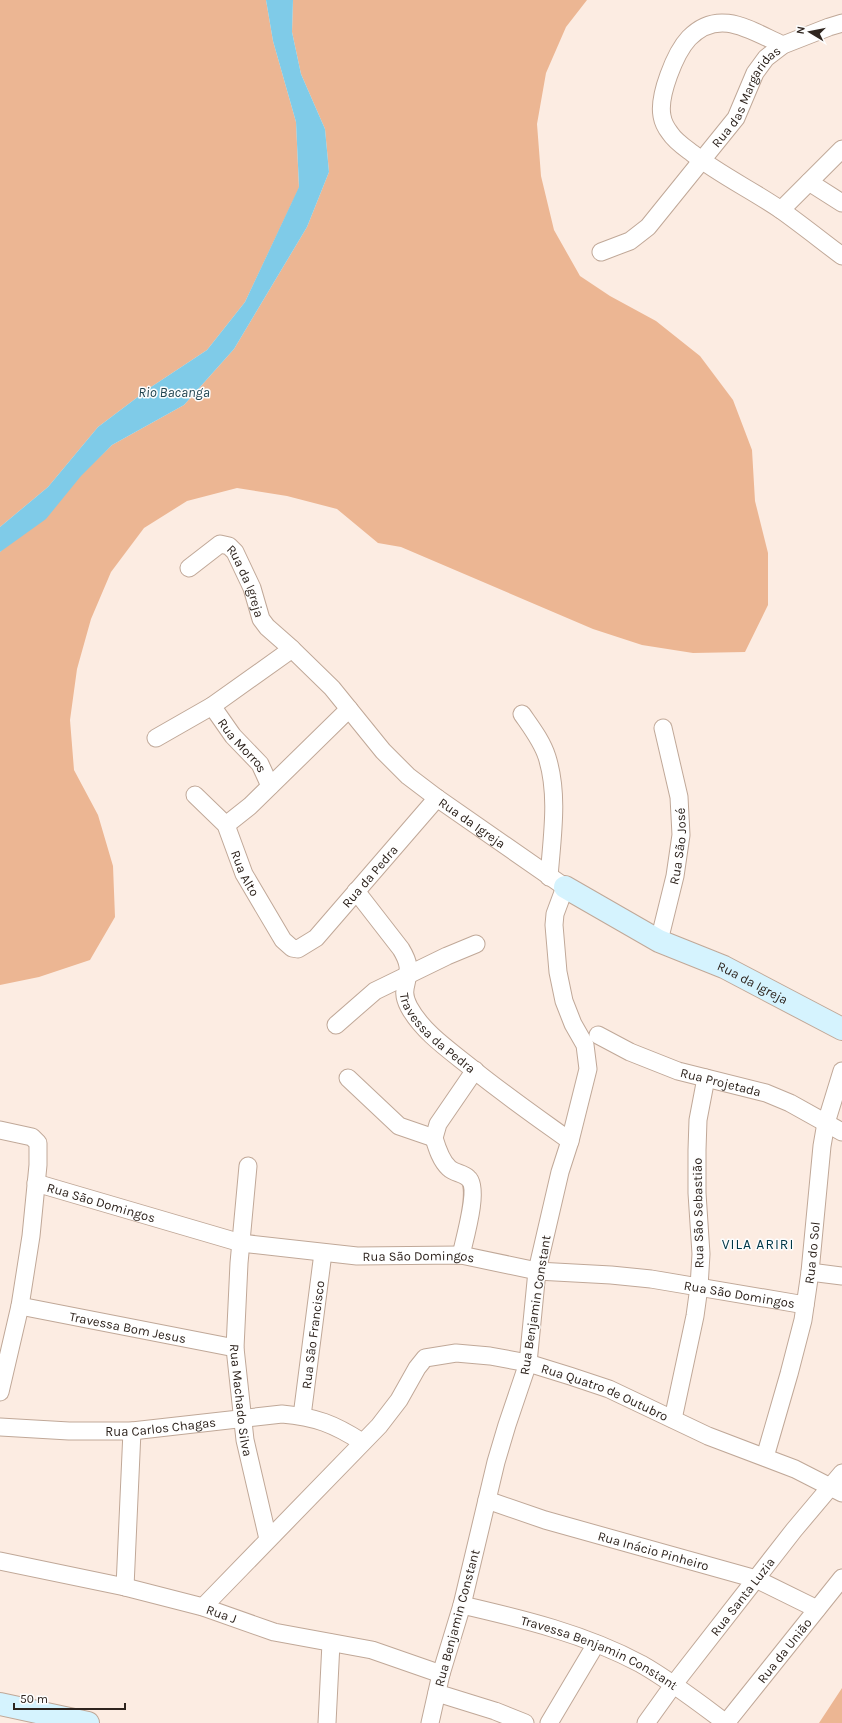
<svg xmlns="http://www.w3.org/2000/svg" width="842" height="1723" font-family="Karla,sans-serif">
  <rect width="100%" height="100%" fill="#fcece2"/>
  <!-- green -->
  <path fill="#ecb693" d="M 0,0 L 266,0 L 273,41 L 296,122 L 299,188 L 245,302 L 207,350 L 151,387 L 98,427 L 48,487 L 0,527 Z
    M 293,0 L 587,0 L 566,27 L 546,73 L 537,124 L 541,176 L 554,230 L 580,276 L 610,296 L 656,321 L 700,356 L 733,400 L 752,450 L 755,501 L 768,553 L 768,605 L 745,652 L 693,653 L 642,645 L 593,629 L 401,547 L 378,543 L 337,509 L 287,496 L 237,488 L 187,501 L 144,528 L 111,572 L 91,619 L 77,669 L 70,720 L 74,770 L 98,815 L 113,866 L 115,917 L 90,960 L 39,977 L 0,985 L 0,552 L 112,445 L 184,405 L 234,349 L 307,227 L 329,172 L 325,129 L 301,74 L 292,32 Z
    M 842,1688 L 842,1723 L 819,1723 Z"/>
  <!-- water -->
  <path fill="#7fcbe8" d="M 266,0 L 293,0 L 292,32 L 301,74 L 325,129 L 329,172 L 307,227 L 234,349 L 184,405 L 112,445 L 81,476 L 46,519 L 0,552 L 0,527 L 48,487 L 98,427 L 151,387 L 207,350 L 245,302 L 299,187 L 296,122 L 273,41 Z"/>
  <g fill="none" stroke-linecap="round" stroke-linejoin="round">
    <!-- street casing -->
    <g stroke="#c0a898" stroke-width="19">
      <g id="street">
        <path d="M 783,45 C 751,31 719,7 689,38 C 675,53 658,96 662,116 C 663,122 666,128 670,133 C 675,141 684,147 692,153 C 720,175 752,190 781,210 C 802,225 822,241 842,256"/>
        <path d="M 809,182 L 842,203"/>
        <path d="M 781,210 L 842,149"/>
        <path id="s1" d="M 601,252 L 630,241 L 648,227 L 736,118 L 755,73 L 766,58 L 783,45 L 829,27 L 842,23"/>
        <path id="s2" d="M 189,568 L 220,544 L 229,546 L 235,552 L 252,588 L 261,619 L 267,627 L 292,649 L 332,688 L 383,751 L 408,776 L 437,798 L 565,887 L 555,914 L 554,925 L 558,972 L 564,1001 L 573,1024 L 585,1045 L 588,1069 L 570,1141 L 560,1172 L 537,1271 L 528,1363 L 507,1425 L 496,1462 L 462,1605 L 441,1674 L 430,1723"/>
        <path id="s3" d="M 212,706 L 233,736 L 260,764 L 270,786"/>
        <path d="M 522,714 C 531,727 542,741 547,757 C 559,795 552,837 549,877"/>
        <path d="M 156,738 L 212,706 L 292,649"/>
        <path id="s4" d="M 195,795 L 226,825 L 244,874 L 283,940 L 292,948 L 298,949 L 316,938 L 437,798"/>
        <path d="M 226,825 L 250,806 L 349,709"/>
        <path id="s5" d="M 356,891 L 401,949 C 404,954 407,959 408,966 C 410,983 399,988 409,1007 C 423,1033 452,1052 474,1070 C 505,1095 538,1118 570,1141"/>
        <path id="s6" d="M 659,941 L 675,876 L 681,835 L 679,797 L 663,728"/>
        <path d="M 336,1025 L 375,991 L 447,956 L 476,944"/>
        <path id="s7" d="M 598,1035 L 630,1052 L 678,1071 L 766,1093 L 790,1103 L 842,1132"/>
        <path d="M 348,1078 L 399,1126 L 434,1138"/>
        <path d="M 0,1130 L 32,1137 L 38,1143 L 38,1165 L 31,1236 L 20,1306 L 0,1392"/>
        <path d="M 434,1138 C 437,1148 441,1161 449,1168 C 454,1173 463,1173 468,1178 C 480,1187 464,1241 461,1255"/>
        <path d="M 434,1138 L 438,1124 L 475,1070"/>
        <path id="s8" d="M 248,1166 L 239,1263 L 235,1348 L 245,1440 L 268,1539"/>
        <path id="s9" d="M 36,1183 L 241,1243 L 357,1256 L 461,1255 L 537,1271 L 611,1275 L 651,1279 L 805,1305"/>
        <path d="M 810,1272 L 842,1276"/>
        <path id="s10" d="M 20,1306 L 235,1348"/>
        <path id="s11" d="M 302,1416 L 323,1253"/>
        <path d="M 673,1419 L 695,1316 L 699,1287 L 701,1254 L 697,1193 L 697,1150 L 698,1120 L 706,1078"/>
        <path id="s12" d="M 0,1427 L 69,1431 L 132,1431 L 282,1414 C 316,1417 334,1424 362,1442"/>
        <path id="s13" d="M 765,1457 L 789,1374 L 803,1320 L 810,1272 L 822,1146 L 826,1123 L 842,1071"/>
        <path id="s14" d="M 487,1500 L 545,1520 L 756,1579 L 817,1609"/>
        <path id="s15" d="M 0,1561 L 125,1587 L 203,1607 L 274,1632 L 372,1650 L 441,1674"/>
        <path d="M 125,1587 L 132,1431"/>
        <path id="s16" d="M 462,1605 C 523,1619 585,1634 641,1664 C 671,1681 698,1702 726,1723"/>
        <path id="s17" d="M 203,1607 L 379,1426 L 399,1400 L 417,1368 L 425,1358 L 456,1353 L 490,1356 L 528,1363 L 570,1376 L 609,1389 L 708,1436 L 795,1469 L 842,1493"/>
        <path d="M 437,1693 L 495,1711 L 525,1723"/>
        <path d="M 327,1723 L 331,1643"/>
        <path d="M 549,1723 L 596,1644"/>
        <path id="s18" d="M 646,1723 L 674,1684 L 794,1530 L 842,1473"/>
        <path id="s19" d="M 726,1723 L 842,1578"/>
      </g>
    </g>
    <!-- secondary casing -->
    <g stroke="#c0a898" stroke-width="24">
      <g id="secondary">
        <path id="s20" d="M 565,887 L 659,941 L 724,967 L 842,1029"/>
        <path d="M 0,1704 L 88,1723"/>
      </g>
    </g>
    <!-- street -->
    <use href="#street" stroke="#fff" stroke-width="17"/>
    <!-- secondary -->
    <use href="#secondary" stroke="#d5f3fe" stroke-width="22"/>
  </g>
  <g text-anchor="middle" dominant-baseline="central" stroke-width="3" stroke-linejoin="round" paint-order="stroke">
    <!-- street labels -->
    <g font-size="13" fill="#2e241e" stroke="#fdfdfd">
      <text stroke="none"><textPath href="#s1" startOffset="218">Rua das Margaridas</textPath></text>
      <text stroke="none"><textPath href="#s2" startOffset="88">Rua da Igreja</textPath></text>
      <text stroke="none"><textPath href="#s3" startOffset="50">Rua Morros</textPath></text>
      <text stroke="none"><textPath href="#s2" startOffset="424">Rua da Igreja</textPath></text>
      <text stroke="none"><textPath href="#s6" startOffset="97">Rua São José</textPath></text>
      <text stroke="none"><textPath href="#s4" startOffset="95">Rua Alto</textPath></text>
      <text stroke="none"><textPath href="#s4" startOffset="293">Rua da Pedra</textPath></text>
      <text stroke="none"><textPath href="#s20" startOffset="211">Rua da Igreja</textPath></text>
      <text stroke="none"><textPath href="#s5" startOffset="172">Travessa da Pedra</textPath></text>
      <text stroke="none"><textPath href="#s7" startOffset="132">Rua Projetada</textPath></text>
      <text stroke="none"><textPath href="#s9" startOffset="68">Rua São Domingos</textPath></text>
      <text transform="translate(698 1213) rotate(-91)">Rua São Sebastião</text>
      <text stroke="none"><textPath href="#s13" startOffset="210">Rua do Sol</textPath></text>
      <text stroke="none"><textPath href="#s9" startOffset="392">Rua São Domingos</textPath></text>
      <text stroke="none"><textPath href="#s9" startOffset="716">Rua São Domingos</textPath></text>
      <text transform="translate(535 1305) rotate(-81)">Rua Benjamin Constant</text>
      <text stroke="none"><textPath href="#s10" startOffset="110">Travessa Bom Jesus</textPath></text>
      <text stroke="none"><textPath href="#s11" startOffset="82">Rua São Francisco</textPath></text>
      <text stroke="none"><textPath href="#s17" startOffset="521">Rua Quatro de Outubro</textPath></text>
      <text stroke="none"><textPath href="#s8" startOffset="235">Rua Machado Silva</textPath></text>
      <text stroke="none"><textPath href="#s12" startOffset="161">Rua Carlos Chagas</textPath></text>
      <text stroke="none"><textPath href="#s14" startOffset="174">Rua Inácio Pinheiro</textPath></text>
      <text stroke="none"><textPath href="#s18" startOffset="159">Rua Santa Luzia</textPath></text>
      <text stroke="none"><textPath href="#s15" startOffset="228">Rua J</textPath></text>
      <text transform="translate(457 1618) rotate(-75)">Rua Benjamin Constant</text>
      <text stroke="none"><textPath href="#s19" startOffset="93">Rua da União</textPath></text>
      <text stroke="none"><textPath href="#s16" startOffset="146">Travessa Benjamin Constant</textPath></text>
    </g>
    <!-- water labels -->
    <g font-size="14" font-style="italic" fill="#1f434f" stroke="#fdfdfd">
      <text x="174" y="392">Rio Bacanga</text>
    </g>
    <!-- neighbourhood labels -->
    <g font-size="14" letter-spacing="1" fill="#003747" stroke="#fdfdfd">
      <text x="758" y="1244">VILA ARIRI</text>
    </g>
  </g>
  <!-- north arrow -->
  <g transform="translate(810 32) rotate(280)" stroke="#fdfdfd" stroke-width="3" paint-order="stroke">
  <path d="M0-3L7 15L0 10L-7 15Z" fill="#2e241e"/>
  <text y="-6" font-size="11" font-weight="bold" text-anchor="middle" fill="#2e241e">N</text>
  </g>
  <!-- scale -->
  <path d="M14 1703v6h111v-6" fill="none" stroke="#2e241e" stroke-width="2"/>
  <text x="20" y="1703" font-size="12" fill="#2e241e" stroke="#fdfdfd" stroke-width="3" paint-order="stroke">50 m</text>
</svg>
